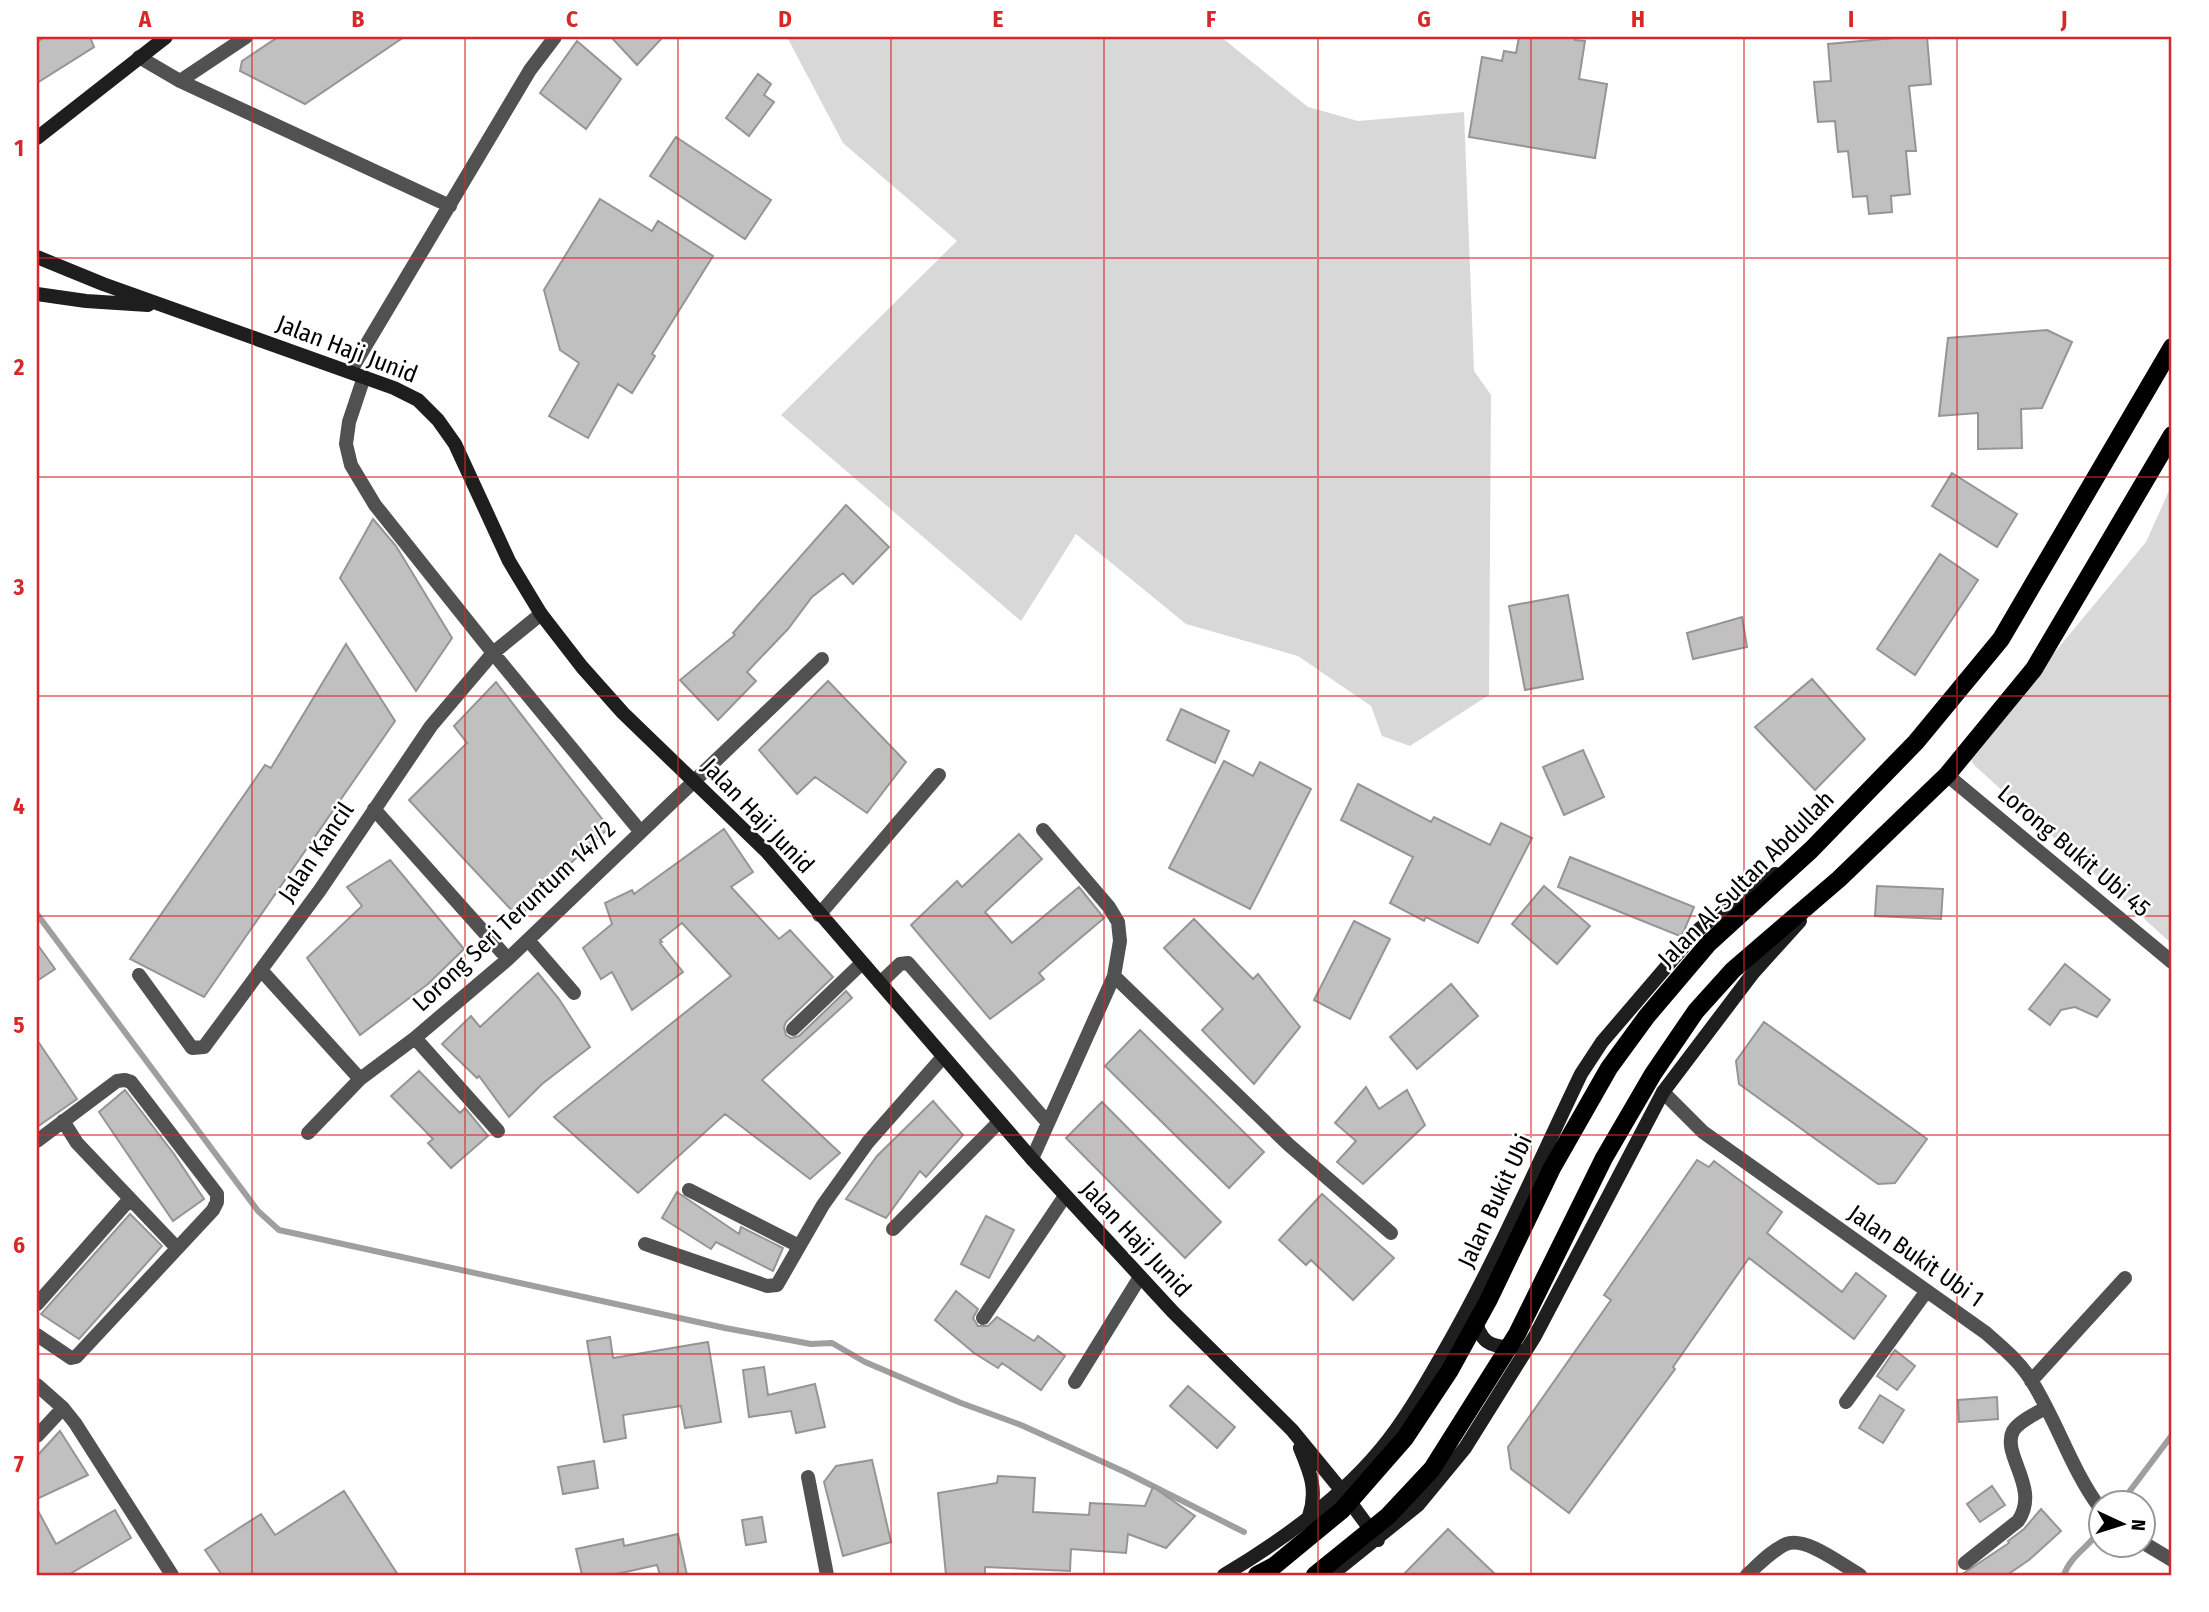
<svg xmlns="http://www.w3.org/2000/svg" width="2209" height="1612" font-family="'Fira Sans Condensed',sans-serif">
  <rect width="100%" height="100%" fill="#fff"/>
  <!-- green -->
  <path fill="#d8d8d8" d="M 787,37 L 1221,37 L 1308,107 L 1358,121 L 1464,112 L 1474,371 L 1491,395 L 1489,695 L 1410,746 L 1382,736 L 1371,706 L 1298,656 L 1186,624 L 1076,534 L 1021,621 L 781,415 L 957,241 L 843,143 Z
    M 2172,484 L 2172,944 L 1974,765 L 1969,756 L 2146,542 Z"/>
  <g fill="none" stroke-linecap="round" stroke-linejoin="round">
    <!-- stream -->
    <path stroke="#9f9f9f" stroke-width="6" d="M 37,914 L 258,1211 L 279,1230 L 725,1328 L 811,1344 L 832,1343 L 865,1362 L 961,1403 L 1021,1425 L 1125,1472 L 1244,1532
      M 2120,1504 L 2172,1435
      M 2064,1575 C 2070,1556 2089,1547 2100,1530"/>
  </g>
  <!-- building -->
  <path fill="#c0c0c0" stroke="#959595" stroke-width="2" d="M 45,37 L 90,37 L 94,47 L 37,83 L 37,42 Z
    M 278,37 L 404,37 L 305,104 L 240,71 L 242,61 Z
    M 611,37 L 663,37 L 637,65 Z
    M 1519,37 L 1575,37 L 1575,40 L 1585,41 L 1579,79 L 1607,84 L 1595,158 L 1469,137 L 1482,57 L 1502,61 L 1504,51 L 1516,53 Z
    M 1906,37 L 1927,37 L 1931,84 L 1909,86 L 1916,151 L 1906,151 L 1910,194 L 1891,196 L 1892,212 L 1869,214 L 1867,196 L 1853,197 L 1848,151 L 1838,152 L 1835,121 L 1818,122 L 1814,82 L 1831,81 L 1828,44 Z
    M 577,41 L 621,79 L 586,129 L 540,93 Z
    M 758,74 L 771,84 L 764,95 L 774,102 L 749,136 L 726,118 Z
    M 676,137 L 771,200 L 745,239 L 650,176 Z
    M 600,199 L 652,231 L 658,221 L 713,256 L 652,354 L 655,356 L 632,393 L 618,384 L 588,438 L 549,416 L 579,363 L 560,350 L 544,290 Z
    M 2047,330 L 2072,342 L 2042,408 L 2021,409 L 2022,448 L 1978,449 L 1978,413 L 1939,416 L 1948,338 Z
    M 1952,473 L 2017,514 L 1997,547 L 1932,506 Z
    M 846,505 L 889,547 L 853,584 L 843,573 L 812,597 L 788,629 L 747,672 L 756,681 L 718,720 L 680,680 L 735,635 L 733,633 Z
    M 373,519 L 396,546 L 452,638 L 416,691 L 340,578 Z
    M 1940,554 L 1978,580 L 1915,675 L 1877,649 Z
    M 1568,595 L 1583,679 L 1525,690 L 1509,606 Z
    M 1742,617 L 1747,647 L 1693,659 L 1687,633 Z
    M 346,644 L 395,721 L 204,997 L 130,959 L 265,765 L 271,768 Z
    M 1812,679 L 1865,739 L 1815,790 L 1755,727 Z
    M 828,681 L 906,762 L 867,813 L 815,777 L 797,794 L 759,750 Z
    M 496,682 L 609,828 L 548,884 L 552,889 L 518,917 L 409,800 L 467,743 L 454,726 Z
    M 1181,709 L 1229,731 L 1215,763 L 1167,740 Z
    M 1583,750 L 1604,797 L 1564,815 L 1543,767 Z
    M 1224,761 L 1253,776 L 1260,762 L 1311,789 L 1250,909 L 1169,868 Z
    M 1358,784 L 1431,822 L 1434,817 L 1490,845 L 1501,823 L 1532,838 L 1478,943 L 1426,917 L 1424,921 L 1390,903 L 1413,857 L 1341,820 Z
    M 724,829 L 753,872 L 731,887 L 779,939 L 790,930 L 833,977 L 786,1022 L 784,1027 L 786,1035 L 791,1038 L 799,1036 L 846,991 L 852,998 L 762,1080 L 840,1153 L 810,1179 L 725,1114 L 638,1193 L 554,1117 L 731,976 L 682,923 L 660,940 L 662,942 L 660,943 L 683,972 L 632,1010 L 612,972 L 601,979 L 583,948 L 612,924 L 605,903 L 632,890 L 634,894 Z
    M 1019,834 L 1042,859 L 985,912 L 1012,943 L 1079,887 L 1104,918 L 1039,973 L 1044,979 L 990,1019 L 911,925 L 957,881 L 962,887 Z
    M 1570,857 L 1694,907 L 1684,931 L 1680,936 L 1558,887 Z
    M 390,860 L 464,949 L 428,984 L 360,1035 L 307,958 L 362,906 L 347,887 Z
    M 1544,886 L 1590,926 L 1557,964 L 1512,924 Z
    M 1877,886 L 1943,889 L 1941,919 L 1875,916 Z
    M 1194,919 L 1253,979 L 1258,974 L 1300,1027 L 1254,1084 L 1202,1030 L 1223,1009 L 1164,948 Z
    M 1354,921 L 1390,939 L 1350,1019 L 1314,1000 Z
    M 37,944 L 55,969 L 37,981 Z
    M 2065,964 L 2110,1000 L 2097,1017 L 2075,1007 L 2061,1010 L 2050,1025 L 2029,1009 Z
    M 538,973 L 559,999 L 590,1047 L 542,1084 L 509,1117 L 479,1076 L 477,1078 L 442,1044 L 471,1016 L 480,1027 Z
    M 1451,984 L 1478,1016 L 1417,1069 L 1390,1037 Z
    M 1764,1022 L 1927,1139 L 1895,1183 L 1878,1184 L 1739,1084 L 1736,1061 Z
    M 1140,1030 L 1264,1152 L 1229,1188 L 1105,1066 Z
    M 37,1040 L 77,1099 L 37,1127 Z
    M 419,1071 L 460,1113 L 465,1108 L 488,1136 L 451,1168 L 428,1143 L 433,1139 L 391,1096 Z
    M 1366,1087 L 1379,1109 L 1407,1090 L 1425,1125 L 1363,1184 L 1337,1162 L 1356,1141 L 1335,1123 Z
    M 125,1090 L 174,1154 L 204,1199 L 173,1221 L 99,1112 Z
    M 933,1101 L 963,1135 L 926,1177 L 920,1171 L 886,1218 L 846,1199 L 877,1156 Z
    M 1102,1102 L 1221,1222 L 1185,1258 L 1066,1138 Z
    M 1697,1160 L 1709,1167 L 1714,1161 L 1782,1212 L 1767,1233 L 1842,1292 L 1856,1273 L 1886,1296 L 1854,1339 L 1749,1258 L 1673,1367 L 1675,1369 L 1569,1513 L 1511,1469 L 1508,1447 L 1611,1300 L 1604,1295 Z
    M 677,1192 L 739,1234 L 741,1227 L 783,1248 L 773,1271 L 716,1242 L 711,1249 L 662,1218 Z
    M 1322,1194 L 1394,1258 L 1353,1300 L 1311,1260 L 1306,1265 L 1279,1240 Z
    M 130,1214 L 162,1246 L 79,1339 L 41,1314 Z
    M 986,1216 L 1014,1230 L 989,1278 L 961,1264 Z
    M 956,1291 L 978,1309 L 973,1318 L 978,1326 L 988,1326 L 997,1317 L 1034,1341 L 1038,1336 L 1065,1356 L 1041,1390 L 1002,1363 L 998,1368 L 974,1353 L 935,1320 Z
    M 610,1337 L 613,1358 L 708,1342 L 721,1422 L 685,1428 L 681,1406 L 623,1415 L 626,1438 L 604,1442 L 587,1341 Z
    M 1895,1350 L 1915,1366 L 1897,1390 L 1877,1376 Z
    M 764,1367 L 768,1395 L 815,1384 L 825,1427 L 796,1433 L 791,1411 L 749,1417 L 743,1370 Z
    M 1188,1386 L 1235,1427 L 1217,1448 L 1170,1406 Z
    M 1880,1395 L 1904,1410 L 1883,1443 L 1859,1428 Z
    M 1997,1397 L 1998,1419 L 1959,1422 L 1958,1400 Z
    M 60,1431 L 88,1475 L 37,1499 L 37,1456 Z
    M 872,1460 L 891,1542 L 843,1556 L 824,1482 L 836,1466 Z
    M 594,1461 L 598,1488 L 563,1494 L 558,1467 Z
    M 998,1476 L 1035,1478 L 1033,1512 L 1089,1515 L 1090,1503 L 1145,1506 L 1153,1487 L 1195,1516 L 1166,1548 L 1128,1534 L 1126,1553 L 1071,1549 L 1070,1571 L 985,1567 L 985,1575 L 946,1575 L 938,1493 L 997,1483 Z
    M 1992,1486 L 2005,1505 L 1980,1522 L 1967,1504 Z
    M 344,1491 L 398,1575 L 222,1575 L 205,1550 L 261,1514 L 275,1535 Z
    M 37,1509 L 56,1544 L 115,1510 L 131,1538 L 68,1575 L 37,1575 Z
    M 2041,1509 L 2061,1531 L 2029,1560 L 2007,1575 L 1961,1575 L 2009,1543 L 2008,1541 L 2024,1529 Z
    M 762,1517 L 766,1542 L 746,1545 L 742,1520 Z
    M 1448,1529 L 1496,1575 L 1403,1575 Z
    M 678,1534 L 687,1575 L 660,1575 L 657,1565 L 612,1575 L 582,1575 L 576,1549 L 623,1539 L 624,1546 Z"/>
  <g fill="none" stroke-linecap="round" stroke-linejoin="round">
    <!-- street -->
    <path stroke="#515151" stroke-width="14" d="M 139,57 L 180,81 L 450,206
      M 180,81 L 246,37
      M 350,372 L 530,70 L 555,37
      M 364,377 L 349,422 L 346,444 L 351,465 L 375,505 L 493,653 L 640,831
      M 1947,775 L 2172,962
      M 374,809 L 508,959
      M 819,915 L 939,775
      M 528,940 L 574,993
      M 261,970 L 360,1079
      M 139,975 L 192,1048 L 204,1047 L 320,890 L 431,726 L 493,653 L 541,614
      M 1114,976 L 1289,1145 L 1391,1233
      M 880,983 L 900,964 L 908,963 L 1048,1123
      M 793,1029 L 862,963
      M 415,1038 L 498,1131
      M 1663,1092 L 1703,1132 L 1986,1333 C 2003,1348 2019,1361 2031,1380 C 2057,1421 2071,1469 2100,1508
      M 63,1121 L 77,1143 L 177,1248
      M 308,1133 L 360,1079 L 415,1038 L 508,959 L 822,659
      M 37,1141 L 117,1081 L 125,1080 L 131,1082 L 217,1194 L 217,1202 L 213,1210 L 76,1357 L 71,1358 L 37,1335
      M 1032,1159 L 1114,976 L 1120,941 L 1118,922 L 1109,907 L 1043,830
      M 689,1190 L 799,1246
      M 893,1229 L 999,1122
      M 645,1244 L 767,1286 L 777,1285 L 823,1205 L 868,1142 L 943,1057
      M 37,1304 L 129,1200
      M 983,1318 L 1065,1196
      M 2031,1381 L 2125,1278
      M 1075,1382 L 1140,1277
      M 37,1385 L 63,1408 L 75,1423 L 172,1575
      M 1846,1402 L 1926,1292
      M 37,1436 L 63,1408
      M 808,1477 L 827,1575
      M 2142,1542 L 2172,1560
      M 1965,1563 L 2018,1521 C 2041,1488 2001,1455 2013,1431 C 2019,1421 2036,1414 2045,1408
      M 1747,1575 C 1759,1564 1771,1551 1786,1544 C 1806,1536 1842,1565 1860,1575"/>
    <!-- secondary -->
    <path stroke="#1e1e1e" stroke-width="14" d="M 37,138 L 166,37
      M 37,257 L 103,284 L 394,388 L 418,400 L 438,420 L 455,444 L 509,561 L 541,614 L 582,667 L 623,713 L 767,852 L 1032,1159 L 1173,1312 L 1292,1430 L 1342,1491 L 1378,1540
      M 37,294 L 86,301 L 148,305
      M 1474,1315 C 1480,1342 1489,1348 1515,1347
      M 1300,1448 C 1310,1472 1318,1490 1309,1516
      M 1224,1575 C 1281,1541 1339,1500 1381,1449 C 1405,1420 1423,1388 1442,1355 C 1494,1265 1536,1168 1581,1074 L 1602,1042 L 1697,931 L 1725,908 L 1775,874
      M 1331,1575 L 1418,1505 L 1465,1448 L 1535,1336 L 1663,1092 L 1753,973 L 1800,921"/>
    <!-- primary -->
    <path stroke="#000" stroke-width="18" d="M 1257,1575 L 1274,1566 L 1342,1510 L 1405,1438 L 1450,1370 L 1488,1301 L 1552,1168 L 1609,1068 L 1647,1016 L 1709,943 L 1811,850 L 1916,742 L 2001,639 L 2172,347
      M 1315,1575 L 1388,1516 L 1432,1469 L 1517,1334 L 1604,1158 L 1653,1074 L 1696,1011 L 1733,970 L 1839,879 L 1947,775 L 2034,669 L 2172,435"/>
  </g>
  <!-- grid -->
  <path fill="none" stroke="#d62828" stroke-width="2" stroke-opacity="0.55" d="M 252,37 L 252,1575M 465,37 L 465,1575M 678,37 L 678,1575M 891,37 L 891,1575M 1104,37 L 1104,1575M 1318,37 L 1318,1575M 1531,37 L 1531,1575M 1744,37 L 1744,1575M 1957,37 L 1957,1575M 37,258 L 2172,258M 37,477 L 2172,477M 37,696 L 2172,696M 37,916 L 2172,916M 37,1135 L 2172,1135M 37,1354 L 2172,1354"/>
  <g text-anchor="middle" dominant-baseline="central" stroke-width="5" stroke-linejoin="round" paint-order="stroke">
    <!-- street labels -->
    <g font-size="24" fill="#000" stroke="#fff">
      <text transform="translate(347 349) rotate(21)">Jalan Haji Junid</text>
      <text transform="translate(758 816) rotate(46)">Jalan Haji Junid</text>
      <text transform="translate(2074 851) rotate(40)">Lorong Bukit Ubi 45</text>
      <text transform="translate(316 852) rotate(-56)">Jalan Kancil</text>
      <text transform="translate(1746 879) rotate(-45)">Jalan Al-Sultan Abdullah</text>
      <text transform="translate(514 916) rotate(-43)">Lorong Seri Teruntum 147/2</text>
      <text transform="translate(1495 1201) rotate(-65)">Jalan Bukit Ubi</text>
      <text transform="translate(1136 1239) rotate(47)">Jalan Haji Junid</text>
      <text transform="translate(1916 1256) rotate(35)">Jalan Bukit Ubi 1</text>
    </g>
  </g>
  <!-- border -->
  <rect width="2209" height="1612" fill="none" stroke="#ffffff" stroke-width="77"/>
  <!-- north arrow -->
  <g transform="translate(2122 1524) rotate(94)"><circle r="33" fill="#ffffff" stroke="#999999" stroke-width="2"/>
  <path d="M0-5L12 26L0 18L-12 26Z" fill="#000000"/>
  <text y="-10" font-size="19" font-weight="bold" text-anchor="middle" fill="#000000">N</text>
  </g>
  <rect x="38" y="38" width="2132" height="1536" fill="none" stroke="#d62828" stroke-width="2.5"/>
  <g font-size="23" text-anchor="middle" font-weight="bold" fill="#d62828">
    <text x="145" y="27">A</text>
    <text x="358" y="27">B</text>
    <text x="572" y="27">C</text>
    <text x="785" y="27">D</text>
    <text x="998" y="27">E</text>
    <text x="1211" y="27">F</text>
    <text x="1424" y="27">G</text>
    <text x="1638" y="27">H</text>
    <text x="1851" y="27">I</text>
    <text x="2064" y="27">J</text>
    <text x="19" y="156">1</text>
    <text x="19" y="375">2</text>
    <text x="19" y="595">3</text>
    <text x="19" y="814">4</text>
    <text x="19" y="1033">5</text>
    <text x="19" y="1253">6</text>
    <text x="19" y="1472">7</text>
  </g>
</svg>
